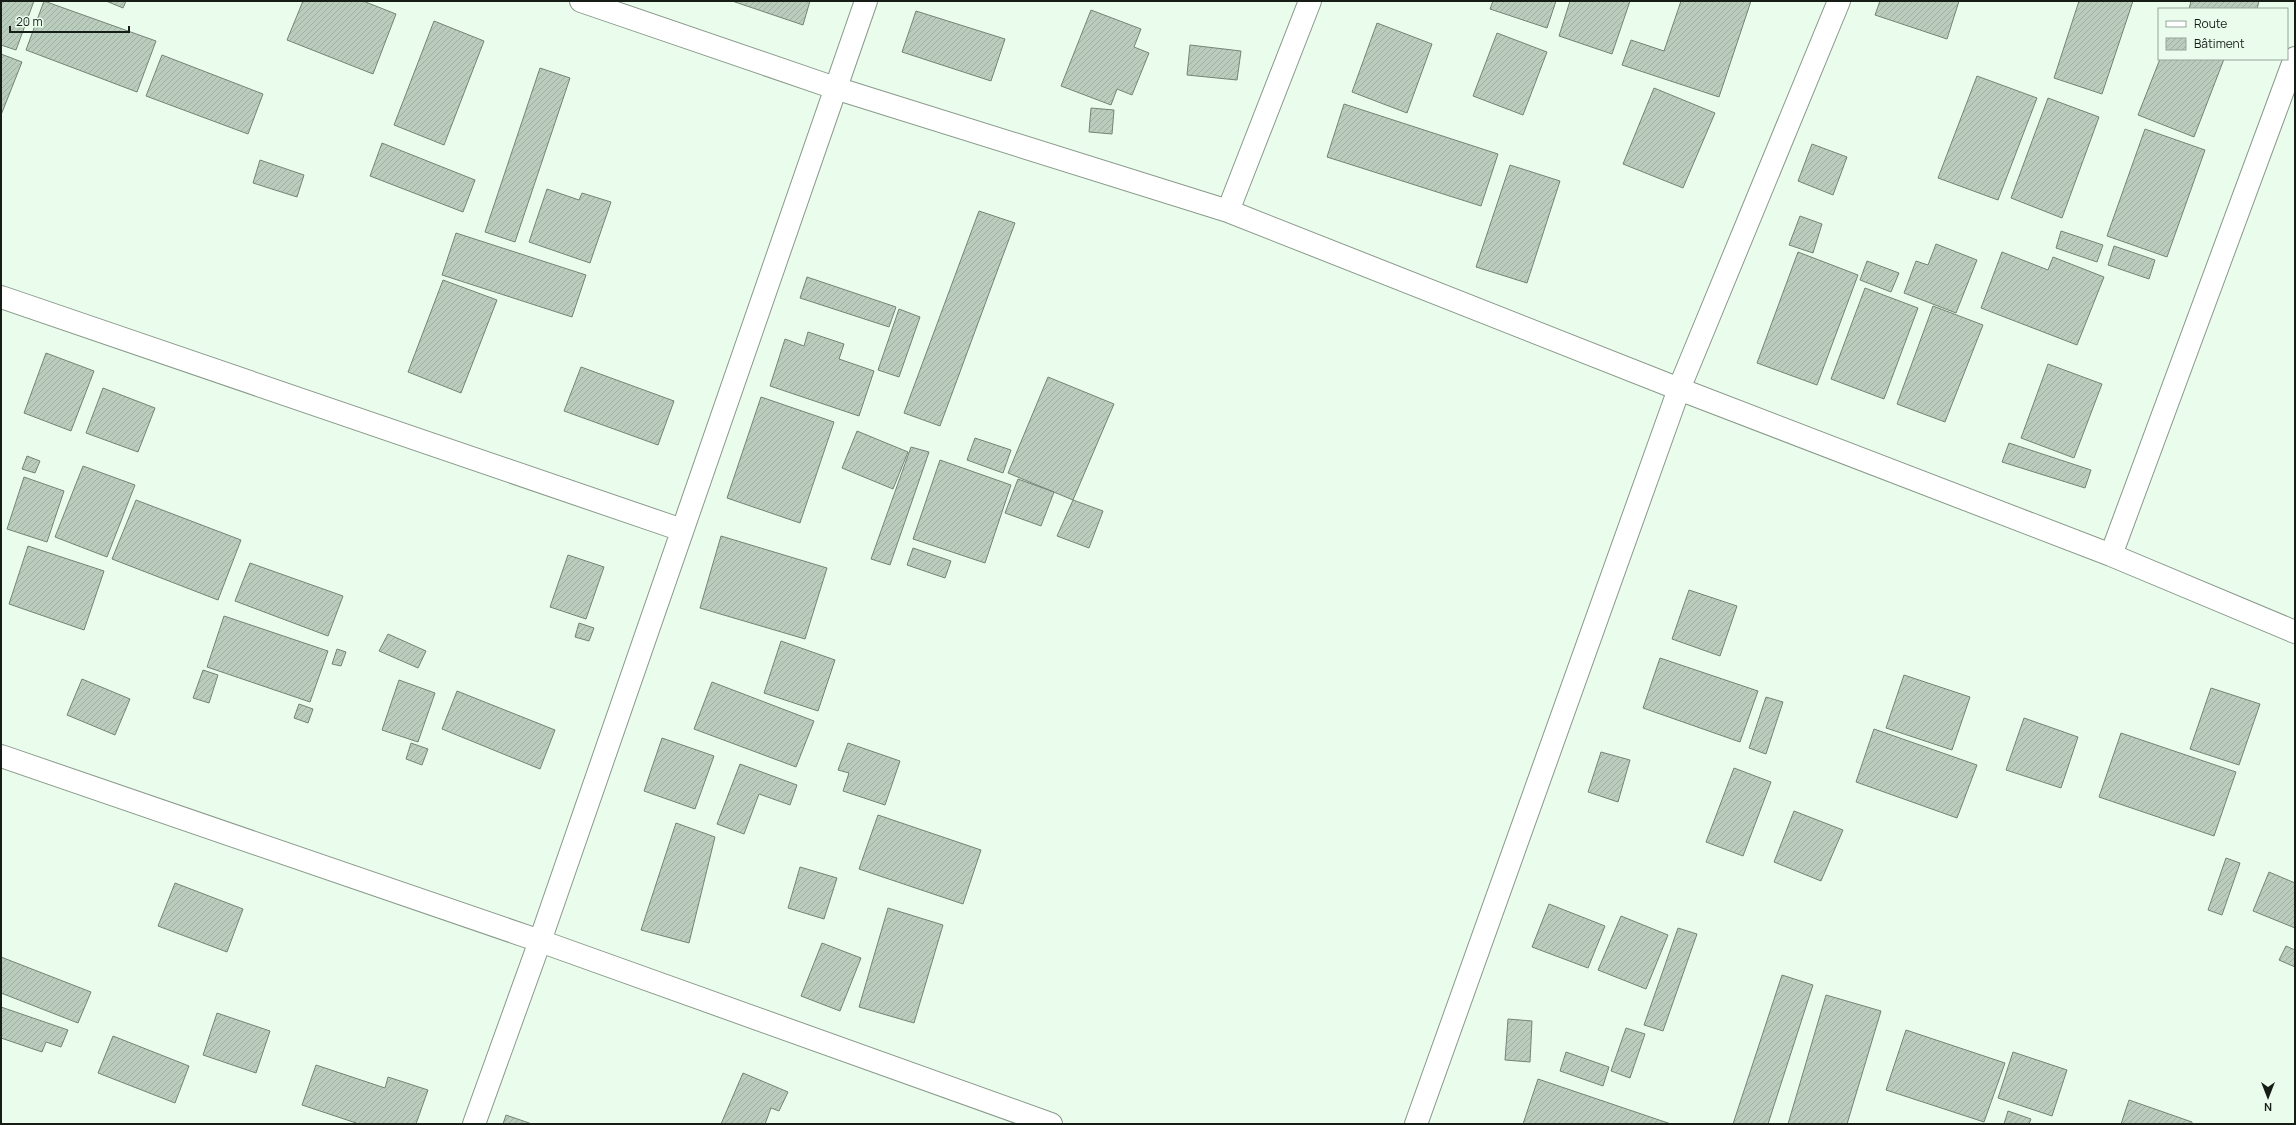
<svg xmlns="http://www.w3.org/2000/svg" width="2296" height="1125" font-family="Manrope,sans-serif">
  <defs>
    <pattern id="building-hatch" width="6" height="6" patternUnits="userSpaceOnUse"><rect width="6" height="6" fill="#baccbc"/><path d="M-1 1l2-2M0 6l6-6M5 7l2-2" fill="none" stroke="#9fafa1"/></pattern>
  </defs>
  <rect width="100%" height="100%" fill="#eafcec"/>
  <!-- building -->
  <path fill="url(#building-hatch)" stroke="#748576" d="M 1,1 L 34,1 L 16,50 L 1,45 Z
    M 44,1 L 156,41 L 137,92 L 26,50 Z
    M 106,1 L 126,1 L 123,8 Z
    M 303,1 L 363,1 L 396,14 L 373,74 L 287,40 Z
    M 732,1 L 810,1 L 803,25 Z
    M 1493,1 L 1556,1 L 1547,28 L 1490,9 Z
    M 1570,1 L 1630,1 L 1612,54 L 1559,36 Z
    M 1681,1 L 1751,1 L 1719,97 L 1622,65 L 1631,40 L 1664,51 Z
    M 1880,1 L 1959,1 L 1947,39 L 1875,15 Z
    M 2079,1 L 2133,1 L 2102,94 L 2054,78 Z
    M 2191,1 L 2259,1 L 2257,9 L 2189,9 Z
    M 1091,10 L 1141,29 L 1134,47 L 1149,53 L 1132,95 L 1117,89 L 1111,105 L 1061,86 Z
    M 916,11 L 1005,39 L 991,81 L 902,52 Z
    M 434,21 L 484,41 L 444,145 L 394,125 Z
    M 1377,23 L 1432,44 L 1407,113 L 1352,92 Z
    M 1497,33 L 1547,52 L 1523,115 L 1473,96 Z
    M 1190,45 L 1241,51 L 1237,80 L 1187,75 Z
    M 1,54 L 22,62 L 1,115 Z
    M 162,55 L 263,94 L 248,134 L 146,96 Z
    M 2160,59 L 2224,59 L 2194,137 L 2138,115 Z
    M 540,68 L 570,78 L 515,242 L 485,232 Z
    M 1977,76 L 2037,98 L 1998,200 L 1938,178 Z
    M 1654,88 L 1715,113 L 1683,188 L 1623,164 Z
    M 2048,98 L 2099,117 L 2062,218 L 2011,198 Z
    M 1344,104 L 1498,154 L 1481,206 L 1327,157 Z
    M 1091,108 L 1114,110 L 1112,134 L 1089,132 Z
    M 2145,129 L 2205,150 L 2167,257 L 2107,236 Z
    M 382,143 L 475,180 L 463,212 L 370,176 Z
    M 1812,144 L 1847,157 L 1833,195 L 1798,181 Z
    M 260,160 L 304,175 L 297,197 L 253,183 Z
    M 1510,165 L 1560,181 L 1527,283 L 1476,267 Z
    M 547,189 L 579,200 L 582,193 L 611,202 L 590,263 L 529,242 Z
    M 979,211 L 1015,223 L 940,426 L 904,413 Z
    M 1800,216 L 1822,224 L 1813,253 L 1789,245 Z
    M 2061,231 L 2103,245 L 2097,262 L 2056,248 Z
    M 456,233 L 586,275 L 572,317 L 442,275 Z
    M 1936,244 L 1977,260 L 1956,313 L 1904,293 L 1916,261 L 1928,265 Z
    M 2114,246 L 2155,260 L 2149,279 L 2108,265 Z
    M 1798,252 L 1858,275 L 1817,385 L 1757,363 Z
    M 2002,252 L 2048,270 L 2053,257 L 2104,277 L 2077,345 L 1981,308 Z
    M 1867,261 L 1899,273 L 1891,292 L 1860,280 Z
    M 807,277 L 896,307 L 889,327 L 800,298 Z
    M 443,280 L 497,300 L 461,393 L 408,372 Z
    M 1865,288 L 1918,308 L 1884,399 L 1831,379 Z
    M 1933,306 L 1983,325 L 1945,422 L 1897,404 Z
    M 899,309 L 920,317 L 899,377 L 878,370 Z
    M 808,332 L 844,344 L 839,359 L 874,371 L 859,416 L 770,386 L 785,339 L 804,346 Z
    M 46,353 L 94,371 L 71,431 L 24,413 Z
    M 2048,364 L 2102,384 L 2074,458 L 2021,438 Z
    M 581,367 L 674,401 L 658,445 L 564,411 Z
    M 1048,377 L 1114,404 L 1073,500 L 1008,473 Z
    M 103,388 L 155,408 L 138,452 L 86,433 Z
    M 761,397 L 834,422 L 800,523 L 727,498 Z
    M 857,431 L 908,452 L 893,489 L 842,468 Z
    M 975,438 L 1011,450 L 1003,473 L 967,460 Z
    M 2009,443 L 2091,470 L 2085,488 L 2002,462 Z
    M 911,447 L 929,452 L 890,565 L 871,559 Z
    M 27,456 L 40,461 L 35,473 L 22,469 Z
    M 940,460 L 1011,485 L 985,563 L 913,539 Z
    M 83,466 L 135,485 L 107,557 L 55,537 Z
    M 24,477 L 64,491 L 47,542 L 7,529 Z
    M 1018,479 L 1054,492 L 1041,526 L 1005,513 Z
    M 136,500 L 241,540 L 218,600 L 112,559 Z
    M 1073,500 L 1103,511 L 1089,548 L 1057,536 Z
    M 721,536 L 827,568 L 805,639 L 700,608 Z
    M 28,546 L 104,571 L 84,630 L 9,604 Z
    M 913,548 L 951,561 L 945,578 L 907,565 Z
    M 568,555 L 604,567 L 586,619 L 550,607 Z
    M 250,563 L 343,596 L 328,636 L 235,601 Z
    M 1689,590 L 1737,606 L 1720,656 L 1672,639 Z
    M 224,616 L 328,651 L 310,702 L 207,667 Z
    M 579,623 L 594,628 L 589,641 L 575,637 Z
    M 388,634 L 426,651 L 418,668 L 379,651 Z
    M 781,641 L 835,660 L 818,711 L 764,693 Z
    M 337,649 L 346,652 L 341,666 L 332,664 Z
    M 1660,658 L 1758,691 L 1740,742 L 1643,708 Z
    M 203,670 L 218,675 L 209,703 L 193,698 Z
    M 1904,675 L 1970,697 L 1952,750 L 1886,728 Z
    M 82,679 L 130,699 L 115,735 L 67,715 Z
    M 399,680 L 435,693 L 418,742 L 382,730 Z
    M 712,682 L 814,721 L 796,767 L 694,729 Z
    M 2211,688 L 2260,704 L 2239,765 L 2190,749 Z
    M 457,691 L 555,730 L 540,769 L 442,729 Z
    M 1766,697 L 1783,702 L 1766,754 L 1749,748 Z
    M 299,704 L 313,709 L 308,723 L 294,718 Z
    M 2024,718 L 2078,737 L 2061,788 L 2006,770 Z
    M 1874,729 L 1977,765 L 1957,818 L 1856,782 Z
    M 2121,733 L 2236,772 L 2214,836 L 2099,797 Z
    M 662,738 L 714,756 L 695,809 L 644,791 Z
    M 411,743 L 428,749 L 422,765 L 406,759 Z
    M 848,743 L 900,761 L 885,805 L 843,791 L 849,773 L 838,770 Z
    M 1601,752 L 1630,760 L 1618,802 L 1588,792 Z
    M 740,764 L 797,785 L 790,805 L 759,794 L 744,834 L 717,824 Z
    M 1734,768 L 1771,782 L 1743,856 L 1706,842 Z
    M 1794,811 L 1843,830 L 1821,881 L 1774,862 Z
    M 878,815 L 981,850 L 963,904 L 859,869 Z
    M 676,823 L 715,837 L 689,943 L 641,930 Z
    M 2226,858 L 2240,863 L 2222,915 L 2208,910 Z
    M 800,867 L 837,878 L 824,919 L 788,908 Z
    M 2269,872 L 2295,883 L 2295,928 L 2253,911 Z
    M 175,883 L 243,909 L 227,952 L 158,926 Z
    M 1549,904 L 1605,926 L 1588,968 L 1532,947 Z
    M 888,908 L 943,925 L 914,1023 L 859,1007 Z
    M 1621,916 L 1668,935 L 1646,989 L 1598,970 Z
    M 1678,928 L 1697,934 L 1663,1031 L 1644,1025 Z
    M 822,943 L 861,958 L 840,1011 L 801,996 Z
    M 2286,946 L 2295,950 L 2295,967 L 2279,960 Z
    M 1,957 L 91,992 L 78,1023 L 1,993 Z
    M 1782,975 L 1813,985 L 1768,1124 L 1733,1124 Z
    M 1826,995 L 1881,1011 L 1847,1124 L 1788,1124 Z
    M 1,1007 L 68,1030 L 61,1047 L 46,1042 L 42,1052 L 1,1038 Z
    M 217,1013 L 270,1031 L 256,1073 L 203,1055 Z
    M 1508,1019 L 1532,1021 L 1530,1062 L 1505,1060 Z
    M 1626,1028 L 1645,1034 L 1630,1078 L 1611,1071 Z
    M 1906,1030 L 2005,1063 L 1984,1122 L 1886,1090 Z
    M 113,1036 L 189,1066 L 175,1103 L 98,1073 Z
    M 1566,1052 L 1609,1067 L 1603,1086 L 1560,1071 Z
    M 2013,1052 L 2067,1070 L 2052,1116 L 1998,1098 Z
    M 316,1065 L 385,1088 L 388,1077 L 428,1090 L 416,1124 L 359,1124 L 302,1105 Z
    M 743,1073 L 788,1092 L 779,1111 L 771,1108 L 765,1124 L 721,1124 Z
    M 1538,1079 L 1671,1124 L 1523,1124 Z
    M 2129,1100 L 2192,1122 L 2192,1124 L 2121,1124 Z
    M 2008,1111 L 2031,1119 L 2029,1124 L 2004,1124 Z
    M 506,1115 L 532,1124 L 503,1124 Z"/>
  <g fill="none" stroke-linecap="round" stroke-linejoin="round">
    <!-- minor casing -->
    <g stroke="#88998a" stroke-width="24">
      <path id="minor" d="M 581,1 L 835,88 L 1228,211 L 1679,389 L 2111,555 L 2295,632
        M 1228,211 L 1310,1
        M 1,297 L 682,530
        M 2111,555 L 2295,58
        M 1,756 L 540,941 L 1051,1124
        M 474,1124 L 540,941 L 866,1
        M 1416,1124 L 1679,389 L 1839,1"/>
    </g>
    <!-- minor -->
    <use href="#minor" stroke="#fff" stroke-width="22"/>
  </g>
  <!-- border -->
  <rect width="2296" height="1125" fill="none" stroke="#161d17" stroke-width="4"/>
  <!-- legend -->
  <rect x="2158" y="8" width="130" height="52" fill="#eafcec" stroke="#95a397"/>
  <rect x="2166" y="21" width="20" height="6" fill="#ffffff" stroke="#95a397"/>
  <text x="2194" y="28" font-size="12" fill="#161d17">Route</text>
  <rect x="2166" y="38" width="20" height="12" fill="url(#building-hatch)" stroke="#95a397"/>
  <text x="2194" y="48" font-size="12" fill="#161d17">Bâtiment</text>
  <!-- north arrow -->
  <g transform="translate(2268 1097) rotate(180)" stroke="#eafcec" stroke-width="3" paint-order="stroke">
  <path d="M0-3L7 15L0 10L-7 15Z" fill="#161d17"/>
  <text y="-6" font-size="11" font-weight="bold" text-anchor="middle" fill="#161d17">N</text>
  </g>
  <!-- scale -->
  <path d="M10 26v6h119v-6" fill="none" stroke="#161d17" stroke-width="2"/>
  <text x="16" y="26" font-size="12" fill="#161d17" stroke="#eafcec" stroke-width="3" paint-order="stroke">20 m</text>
</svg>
